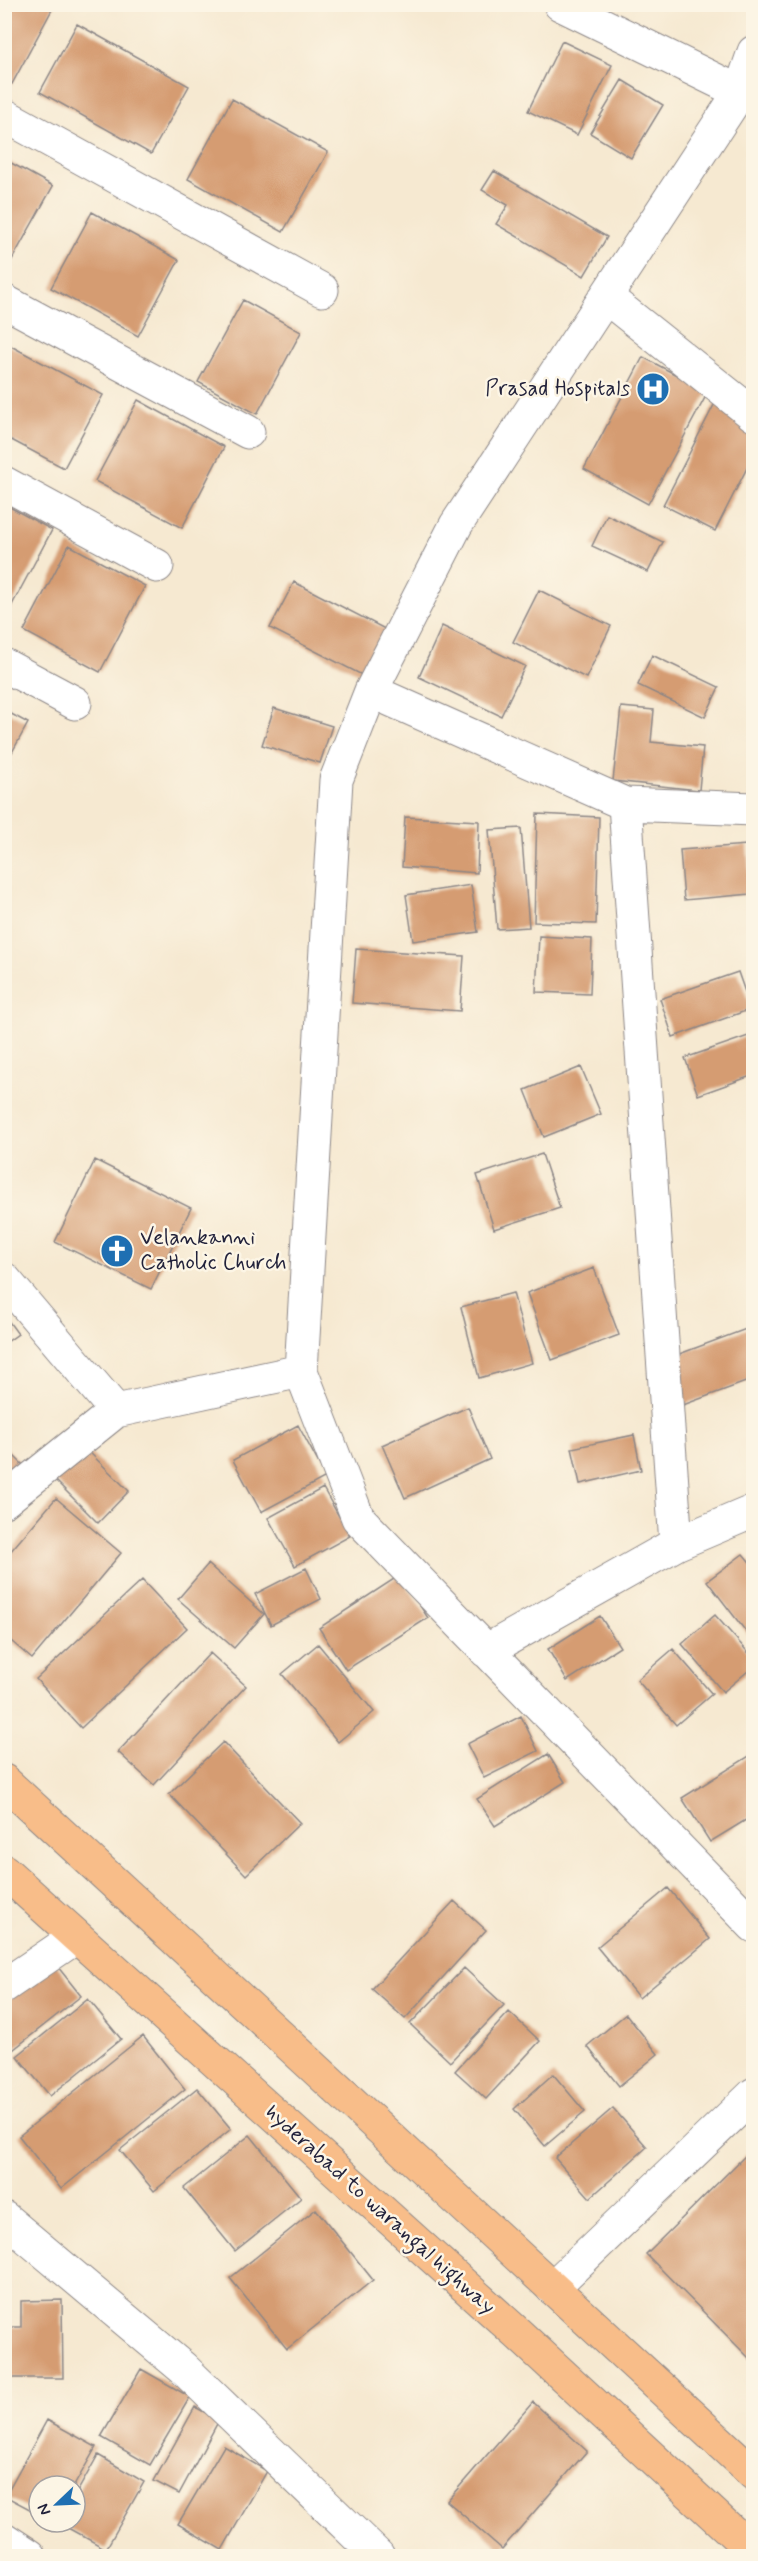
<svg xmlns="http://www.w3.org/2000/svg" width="758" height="2561" font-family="Mynerve,sans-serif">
  <rect width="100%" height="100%" fill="#fcf5e5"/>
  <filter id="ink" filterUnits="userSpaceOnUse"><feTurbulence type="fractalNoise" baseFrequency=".0167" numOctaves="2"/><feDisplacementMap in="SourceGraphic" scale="12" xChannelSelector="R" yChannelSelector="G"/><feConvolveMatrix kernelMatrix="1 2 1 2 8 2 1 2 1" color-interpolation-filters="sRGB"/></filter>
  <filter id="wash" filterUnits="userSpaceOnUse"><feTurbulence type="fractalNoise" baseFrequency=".008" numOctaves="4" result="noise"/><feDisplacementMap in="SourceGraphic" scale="24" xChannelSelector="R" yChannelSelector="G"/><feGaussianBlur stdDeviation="1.35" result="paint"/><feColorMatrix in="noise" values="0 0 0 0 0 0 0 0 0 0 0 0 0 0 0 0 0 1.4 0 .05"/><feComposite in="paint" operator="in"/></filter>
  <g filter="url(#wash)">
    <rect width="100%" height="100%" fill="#f6e9d1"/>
    <g id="blocks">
      <!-- building -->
      <path fill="#d59c72" d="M 4,4 L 55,4 L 12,84 L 4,80 Z
        M 77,24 L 189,86 L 151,154 L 40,92 Z
        M 562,41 L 612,65 L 577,135 L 528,111 Z
        M 622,80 L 663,105 L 631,158 L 590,133 Z
        M 232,99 L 328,152 L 283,232 L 188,179 Z
        M 4,159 L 53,186 L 9,265 L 4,263 Z
        M 494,171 L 607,237 L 584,276 L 496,224 L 508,205 L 482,190 Z
        M 92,212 L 179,260 L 138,336 L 51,288 Z
        M 243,300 L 301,332 L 257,414 L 198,382 Z
        M 9,345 L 103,395 L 64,468 L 4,436 L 4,354 Z
        M 643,357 L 708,392 L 648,504 L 584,469 Z
        M 138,400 L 224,447 L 182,528 L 95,481 Z
        M 715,403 L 754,423 L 754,454 L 715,531 L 663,505 Z
        M 4,504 L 52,530 L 4,620 Z
        M 607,515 L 663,542 L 648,572 L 592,546 Z
        M 69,545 L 145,586 L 100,672 L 24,631 Z
        M 294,582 L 387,630 L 364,676 L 270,628 Z
        M 539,590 L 611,626 L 586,678 L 513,642 Z
        M 442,626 L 525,666 L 501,716 L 419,677 Z
        M 652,655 L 719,687 L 705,717 L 638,685 Z
        M 621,707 L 654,710 L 651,742 L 703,747 L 699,790 L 613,781 Z
        M 274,708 L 332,726 L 320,763 L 262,745 Z
        M 4,710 L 28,723 L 4,767 Z
        M 537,814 L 599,817 L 596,924 L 534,922 Z
        M 405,817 L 479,821 L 477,873 L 402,867 Z
        M 521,828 L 529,927 L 497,929 L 489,830 Z
        M 747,845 L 751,894 L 684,900 L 680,850 Z
        M 471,885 L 478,932 L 413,941 L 406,895 Z
        M 539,936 L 592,939 L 590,994 L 536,992 Z
        M 356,949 L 464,956 L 460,1011 L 352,1003 Z
        M 738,972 L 751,1009 L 673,1037 L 660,999 Z
        M 754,1034 L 754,1075 L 698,1095 L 685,1058 Z
        M 581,1067 L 601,1114 L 544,1137 L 525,1090 Z
        M 542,1154 L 560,1208 L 494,1229 L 477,1175 Z
        M 95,1160 L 191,1208 L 151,1289 L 55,1242 Z
        M 594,1268 L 619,1335 L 552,1360 L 527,1293 Z
        M 513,1293 L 532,1363 L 479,1378 L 461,1307 Z
        M 4,1315 L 18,1334 L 4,1344 Z
        M 754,1326 L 754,1379 L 683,1405 L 666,1359 Z
        M 468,1407 L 490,1459 L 405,1498 L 382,1445 Z
        M 298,1425 L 326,1477 L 261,1512 L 233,1460 Z
        M 634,1435 L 641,1470 L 580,1484 L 572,1448 Z
        M 82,1445 L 129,1491 L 98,1523 L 51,1476 Z
        M 4,1446 L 23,1465 L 4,1483 Z
        M 323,1488 L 350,1536 L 295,1566 L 268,1518 Z
        M 56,1498 L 121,1553 L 32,1659 L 4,1635 L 4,1559 Z
        M 743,1554 L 754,1567 L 754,1642 L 707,1581 Z
        M 208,1564 L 264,1614 L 234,1648 L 178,1599 Z
        M 306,1568 L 321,1599 L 271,1625 L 255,1594 Z
        M 400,1575 L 428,1618 L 346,1670 L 319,1628 Z
        M 142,1580 L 187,1628 L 81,1728 L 36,1679 Z
        M 715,1615 L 754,1659 L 754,1666 L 723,1692 L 682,1644 Z
        M 600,1616 L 620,1647 L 567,1681 L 548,1649 Z
        M 318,1644 L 374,1712 L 338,1742 L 282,1674 Z
        M 673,1649 L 712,1694 L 676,1725 L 637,1680 Z
        M 210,1653 L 246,1686 L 154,1785 L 118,1752 Z
        M 521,1716 L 538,1751 L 484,1778 L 467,1744 Z
        M 223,1742 L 300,1823 L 246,1875 L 169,1794 Z
        M 754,1753 L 754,1815 L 710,1842 L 682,1798 Z
        M 548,1754 L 565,1782 L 495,1826 L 477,1799 Z
        M 668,1888 L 710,1939 L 639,1998 L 597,1947 Z
        M 454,1901 L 486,1930 L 405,2019 L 372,1989 Z
        M 54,1962 L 81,1996 L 4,2057 L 4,2003 Z
        M 464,1968 L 504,2005 L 450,2062 L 410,2024 Z
        M 88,1999 L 121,2039 L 50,2096 L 17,2056 Z
        M 509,2012 L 540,2041 L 486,2099 L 455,2071 Z
        M 626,2014 L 658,2054 L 619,2086 L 587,2046 Z
        M 143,2036 L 185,2089 L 61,2189 L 19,2136 Z
        M 553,2074 L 585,2112 L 545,2146 L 514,2109 Z
        M 197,2088 L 231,2129 L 154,2191 L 120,2150 Z
        M 613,2108 L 647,2147 L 590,2198 L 555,2158 Z
        M 250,2135 L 301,2198 L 235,2251 L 184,2188 Z
        M 754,2147 L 754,2363 L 646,2254 Z
        M 316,2209 L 373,2280 L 287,2349 L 230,2278 Z
        M 62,2300 L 63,2378 L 4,2378 L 4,2327 L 21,2327 L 21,2301 Z
        M 141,2369 L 190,2397 L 150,2465 L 101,2437 Z
        M 533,2402 L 587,2451 L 502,2549 L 447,2501 Z
        M 195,2407 L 219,2420 L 179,2494 L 154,2481 Z
        M 47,2420 L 96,2447 L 74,2486 L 39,2486 L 39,2514 L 5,2496 Z
        M 224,2446 L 267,2471 L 222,2550 L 178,2524 Z
        M 98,2455 L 144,2482 L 106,2549 L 57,2522 L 75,2522 L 75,2496 Z"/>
    </g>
  </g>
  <g filter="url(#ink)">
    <use href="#blocks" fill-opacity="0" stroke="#8c8686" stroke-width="1.5"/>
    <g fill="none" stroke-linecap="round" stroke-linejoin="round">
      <!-- minor casing -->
      <g stroke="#8c8686" stroke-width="35">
        <path id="minor" d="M 560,4 L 740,92
          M 754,52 L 740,92 L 456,525 L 371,691 L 336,780 L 301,1371 L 358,1518 L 754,1926
          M 4,115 L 322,290
          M 606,297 L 754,415
          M 4,301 L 248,432
          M 4,483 L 157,566
          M 4,665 L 75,703
          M 371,691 L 625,804 L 676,1544
          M 625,804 L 754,809
          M 4,1279 L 116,1411
          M 4,1501 L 116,1411 L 301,1371
          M 486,1651 L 676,1544 L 754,1511
          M 4,1986 L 76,1937
          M 4,2218 L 183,2368 L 378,2556
          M 552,2288 L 754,2094
          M 4,2539 L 30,2556"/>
      </g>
      <!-- primary casing -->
      <g stroke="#8c8686" stroke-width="35">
        <path id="primary" d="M 4,1781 L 754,2474
          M 4,1871 L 516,2332 L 754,2552"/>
      </g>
      <!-- minor -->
      <use href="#minor" stroke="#fff" stroke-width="33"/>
      <!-- primary -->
      <use href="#primary" stroke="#f8bd89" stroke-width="33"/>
    </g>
  </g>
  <!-- icons -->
  <defs>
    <g id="hospital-disc" transform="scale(1.725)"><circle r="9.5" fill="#1f6fb2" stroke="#fcf5e5"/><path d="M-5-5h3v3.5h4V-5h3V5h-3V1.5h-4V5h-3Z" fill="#fff"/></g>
    <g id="church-disc" transform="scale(1.725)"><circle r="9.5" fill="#1f6fb2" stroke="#fcf5e5"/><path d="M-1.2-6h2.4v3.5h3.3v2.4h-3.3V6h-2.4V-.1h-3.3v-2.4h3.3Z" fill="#fff"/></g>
  </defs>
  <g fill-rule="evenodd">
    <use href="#hospital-disc" x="653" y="389"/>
    <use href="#church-disc" x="117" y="1251"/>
  </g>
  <g text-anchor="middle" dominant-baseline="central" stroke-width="5" stroke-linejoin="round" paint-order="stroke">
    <!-- poi labels -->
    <g font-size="22" fill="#22223b" stroke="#fcf5e5" text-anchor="end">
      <text x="630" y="389">Prasad Hospitals</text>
      <text x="140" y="1238" text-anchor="start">Velankanni<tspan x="140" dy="25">Catholic Church</tspan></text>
    </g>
    <!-- street labels -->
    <g font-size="22" fill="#22223b" stroke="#fcf5e5">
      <text transform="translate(380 2210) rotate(42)">hyderabad to warangal highway</text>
    </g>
  </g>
  <!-- margin -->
  <rect width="758" height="2561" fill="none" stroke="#fcf5e5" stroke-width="24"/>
  <!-- north arrow -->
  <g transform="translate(57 2504) rotate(247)"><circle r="28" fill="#fcf5e5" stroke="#a5a1a1" stroke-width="1.5"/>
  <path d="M0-4.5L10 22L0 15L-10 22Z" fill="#1f6fb2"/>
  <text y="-9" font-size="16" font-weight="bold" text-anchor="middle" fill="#22223b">N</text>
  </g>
</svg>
